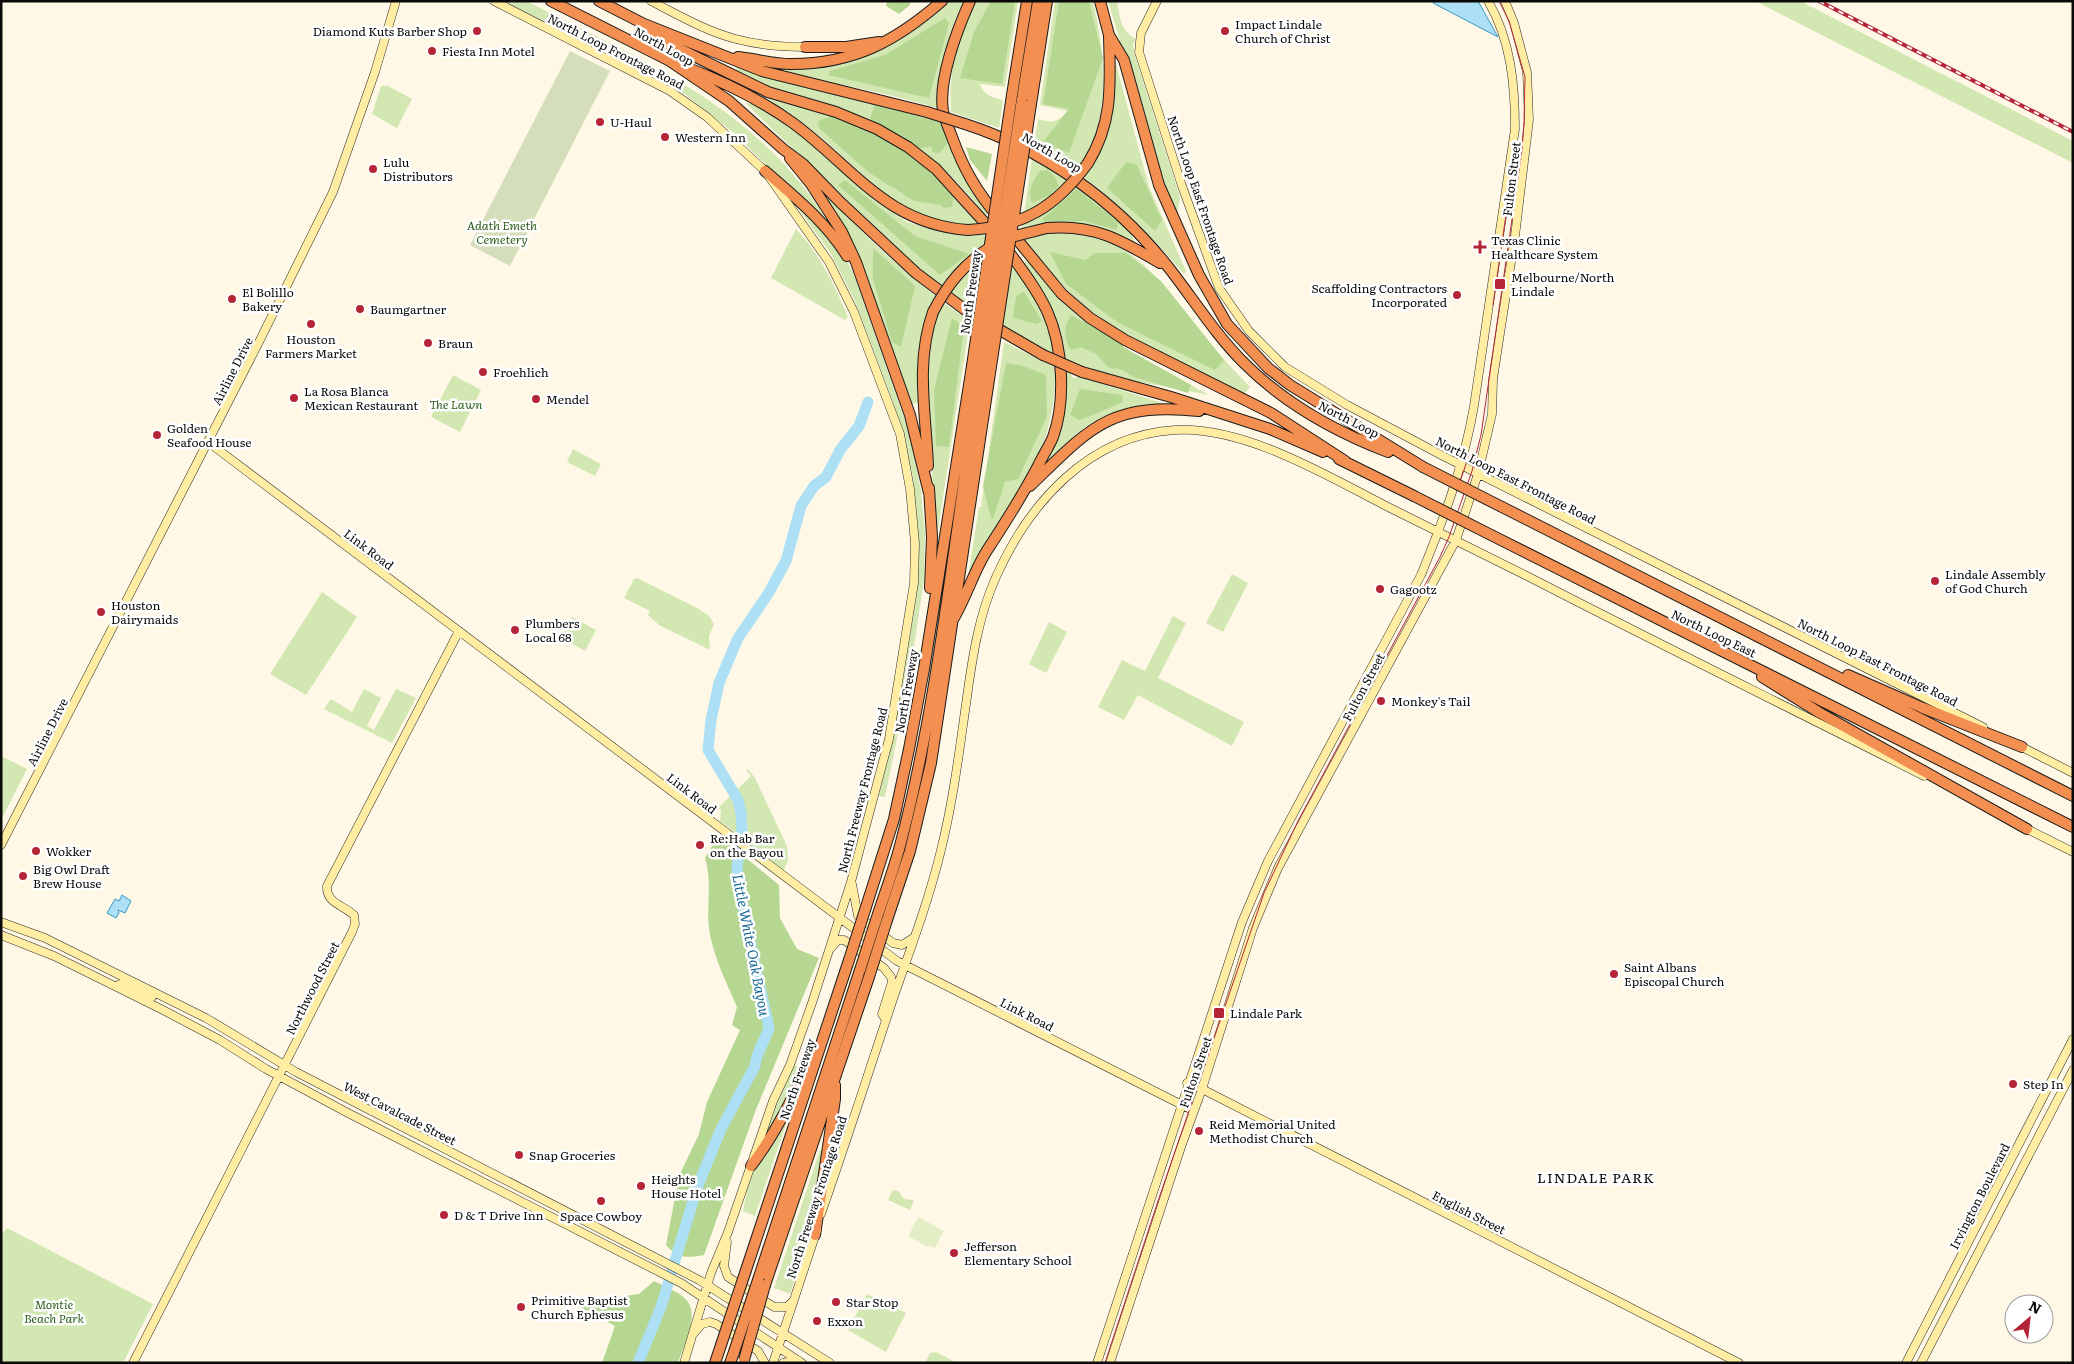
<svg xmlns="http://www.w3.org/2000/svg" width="2074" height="1364" font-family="Literata,serif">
  <rect width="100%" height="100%" fill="#fff8e7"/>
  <!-- green -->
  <path fill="#d2e7b2" d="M 504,1 L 526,1 C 646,62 765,110 835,234 L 735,134 L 686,95 L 660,79 Z
    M 948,1 L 964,1 C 944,39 942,67 941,109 C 883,91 822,82 763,67 L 879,50 L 914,29 Z
    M 975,1 L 1018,1 L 1005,87 L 980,84 C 984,96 993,97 1003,100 L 999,128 L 951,112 C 948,73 957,35 975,1 Z
    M 1055,1 L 1093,1 C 1106,59 1112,120 1077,171 L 1034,145 L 1038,119 C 1052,123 1058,123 1067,111 L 1040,105 Z
    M 1108,1 L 1117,1 C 1120,18 1120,30 1136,39 L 1133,45 L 1134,53 L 1180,197 L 1177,216 L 1159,171 Z
    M 1755,1 L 1800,1 L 2073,141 L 2073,163 Z
    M 723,64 L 736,70 L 737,67 L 942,122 C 952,160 964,179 987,210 L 986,216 C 937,153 891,123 815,100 C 786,91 746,83 723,64 Z
    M 1116,64 L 1149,187 L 1186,271 L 1184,274 C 1153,238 1121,206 1084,177 L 1095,161 L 1114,65 Z
    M 381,86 L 388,86 L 412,99 L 397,128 L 372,114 Z
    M 767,95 L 840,118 L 936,175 L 980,225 C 904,227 874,183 822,138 C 804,123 784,111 766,97 Z
    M 745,103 L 754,104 L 793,129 L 873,199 L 907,222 L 940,232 L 967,235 L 983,234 L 988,237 C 1020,268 1046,310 1054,354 L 990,321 L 927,276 Z
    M 1032,158 L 1070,180 L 1048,200 L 1024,214 Z
    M 1077,186 C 1097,201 1125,218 1135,242 C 1098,223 1062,219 1021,228 L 1022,224 L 1052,208 Z
    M 826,196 L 880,249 L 935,296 C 919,331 918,365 919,403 L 912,404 L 865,273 L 825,197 Z
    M 792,200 C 817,219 841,247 854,275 L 910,435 L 921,491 L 925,534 L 924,579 L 910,674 L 885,797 L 879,796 L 900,698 L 916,600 L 918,530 L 912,472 L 893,401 L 854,299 L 831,254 Z
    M 796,229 C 820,254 835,286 848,317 L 845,320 L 771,278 Z
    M 1040,233 C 1126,232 1145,261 1194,324 C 1211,346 1230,366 1250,387 L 1244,394 C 1192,368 1135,345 1090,310 C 1063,289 1043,264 1021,238 Z
    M 1025,261 L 1029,263 L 1059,296 L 1122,343 L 1123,347 L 1209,395 L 1140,382 L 1138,384 L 1105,374 L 1065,358 C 1060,322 1045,293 1024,264 Z
    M 942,302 L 970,321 L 936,543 C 934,506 932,469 930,431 C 929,391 925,339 942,302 Z
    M 1004,342 L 1056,368 C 1055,389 1053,412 1047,432 C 1030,482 996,525 972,571 L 969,571 L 979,507 L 981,507 Z
    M 1066,371 L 1071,374 L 1073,378 L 1080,377 L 1168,405 C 1108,405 1083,423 1044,466 L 1065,392 Z
    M 453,375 L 481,390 L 460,432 L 431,417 Z
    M 573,449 L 601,464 L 595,476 L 567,462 Z
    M 1232,574 L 1248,583 L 1223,632 L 1206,623 Z
    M 637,578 L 697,608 L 709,616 L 714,624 L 709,636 L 710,650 L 659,625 L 648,615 L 650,611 L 624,598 L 634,579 Z
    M 322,592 L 357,617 L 306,695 L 270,674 Z
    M 1173,616 L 1186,623 L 1158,678 L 1244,722 L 1232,746 L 1138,695 L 1124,720 L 1098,707 L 1122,660 L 1145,671 Z
    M 572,617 L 596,630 L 585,651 L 562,638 Z
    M 1049,622 L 1067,632 L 1046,673 L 1029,664 Z
    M 364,689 L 381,698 L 367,726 L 374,730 L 396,689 L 416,698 L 392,743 L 324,709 L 331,699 L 352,712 Z
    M 1,756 L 27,769 L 1,820 Z
    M 748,769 L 755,778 L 787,846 L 788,860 L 784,870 L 720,821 L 721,810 L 718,808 L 751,776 L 746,770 Z
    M 794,1065 L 800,1068 L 800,1071 L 784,1107 L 762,1143 L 774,1109 Z
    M 786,1120 L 785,1127 L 755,1216 L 743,1211 L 748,1186 L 757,1163 Z
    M 820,1150 L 823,1151 L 810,1232 L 790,1294 L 774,1288 Z
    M 896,1190 L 899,1192 L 904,1199 L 914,1200 L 910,1210 L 888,1200 L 892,1191 Z
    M 7,1228 L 153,1304 L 123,1363 L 1,1363 L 1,1235 Z
    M 867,1294 L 906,1313 L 886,1352 L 848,1330 Z
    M 936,1352 L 957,1363 L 925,1363 L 930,1353 Z"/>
  <!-- forest -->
  <path fill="#b6d792" d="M 887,1 L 910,1 L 910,5 L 899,14 L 886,6 Z
    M 991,1 L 1015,1 L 1002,84 L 960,78 L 974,32 Z
    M 1059,1 L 1089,1 L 1103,58 L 1069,153 L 1043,142 L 1069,109 L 1043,104 Z
    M 945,18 L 949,23 L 929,98 L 828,75 L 830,71 L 885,55 Z
    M 875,104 L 942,122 L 948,143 L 939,153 L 932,152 L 932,147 L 920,148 L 870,119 Z
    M 832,116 L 873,132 L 901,148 L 936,175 L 954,193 L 952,207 L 944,208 L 941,205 L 914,201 L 894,188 L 889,186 L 866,170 L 820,129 L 818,123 L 820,120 Z
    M 966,147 L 992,154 L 987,181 L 970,160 Z
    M 1126,162 L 1137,165 L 1162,220 L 1155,231 L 1107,188 Z
    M 1048,170 L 1055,177 L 1059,186 L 1048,196 L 1032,203 C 1027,191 1033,180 1040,171 Z
    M 845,180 L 915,236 L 969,254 L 940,275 L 838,185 Z
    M 1077,189 L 1118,222 L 1117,230 L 1084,221 L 1049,222 L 1041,220 Z
    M 873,248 L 915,286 L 901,347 L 892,342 L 873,279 Z
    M 1050,252 L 1085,260 L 1095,253 L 1126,253 L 1161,281 L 1224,360 L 1215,370 L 1117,322 L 1066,284 Z
    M 1024,292 L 1042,321 L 1036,324 L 1013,318 L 1016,296 Z
    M 1071,315 L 1122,343 L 1123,347 L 1191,385 L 1188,393 L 1134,377 L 1120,369 L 1109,368 L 1096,354 L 1081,347 L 1071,350 C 1063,339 1064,326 1071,315 Z
    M 952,318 L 964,327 L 949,447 L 936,446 L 934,390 Z
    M 1006,363 L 1023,366 L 1046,375 L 1047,417 L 1018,479 L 1005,482 L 992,521 L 983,486 Z
    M 1080,389 L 1122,395 L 1123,402 L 1080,420 L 1070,415 Z
    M 723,839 L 779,885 L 780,918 L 797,949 L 819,958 L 755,1112 L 704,1255 C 688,1258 678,1259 666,1245 L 679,1176 L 699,1134 L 707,1102 L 740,1030 L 732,1025 L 737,1007 C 727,984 715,960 710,935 C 705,909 713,883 705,858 L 712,846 Z
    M 654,1281 C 664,1286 681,1292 688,1302 C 699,1318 683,1346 678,1363 L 602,1363 L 615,1326 L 581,1308 L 588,1294 L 603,1299 L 639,1294 Z"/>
  <!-- cemetery -->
  <path fill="#d5debb" d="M 570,51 L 610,71 L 510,266 L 470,245 Z"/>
  <!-- pitch -->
  <path fill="#e3eec4" d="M 918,1217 L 944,1231 L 935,1248 L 928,1245 L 927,1247 L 910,1237 L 909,1235 Z"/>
  <!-- water -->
  <path fill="#addff5" stroke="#359aca" d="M 1435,1 L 1478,1 L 1498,37 L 1433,3 Z
    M 122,895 L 131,901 L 125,913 L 118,910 L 119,913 L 116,918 L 107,913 L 115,899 L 119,901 Z"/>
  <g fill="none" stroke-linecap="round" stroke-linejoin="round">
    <!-- river -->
    <path stroke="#addff5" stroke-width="11" d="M 638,1363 L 661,1307 L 697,1188 L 721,1129 L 755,1066 C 756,1052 765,1041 769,1028 L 739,890 L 737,867 L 742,832 L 741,813 L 738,800 L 708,750 L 711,720 L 719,683 L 738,638 L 768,594 L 786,561 L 801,506 L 814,486 L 826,477 L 840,450 L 859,426 L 868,402"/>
    <!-- secondary casing -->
    <g stroke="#2c2c2c" stroke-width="9">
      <path id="secondary" d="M 494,1 L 670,91 L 707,117 L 765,171 L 829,262 L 854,312 L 900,434 L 910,489 L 915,543 L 914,583 L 889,739 L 851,882 L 812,1003 L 790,1065 L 773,1101 L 728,1232 L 711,1273 L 684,1363
        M 651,1 C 678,15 706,31 736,39 C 758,45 781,47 805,47
        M 1157,1 L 1141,33 L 1139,52 L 1182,186 L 1219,288 L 1249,331 L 1285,367 L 1347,405 L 1445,457 L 1983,727
        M 208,442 L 897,961 L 1194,1111
        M 2018,745 L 2073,773
        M 2023,827 L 2073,852
        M 1,845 L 260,340 L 333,192 L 375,72 L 396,1
        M 852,884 L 858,916 L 893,943 L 902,945 L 913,938
        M 1,922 L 45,938 L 206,1018 L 296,1072 L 699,1280 L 830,1363
        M 1,935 L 54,956 L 163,1010 L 220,1040 L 266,1069 L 348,1113 L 681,1283 L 802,1363
        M 831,948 L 838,940 L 844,940 L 884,968 L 891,977 L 892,982 L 882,1014 L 886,1020
        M 116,986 L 123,983 L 152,997
        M 1187,1083 L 1206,1091 L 1739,1363
        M 821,1214 C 846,1143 869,1071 893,999 C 910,950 929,900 941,850 C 953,802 959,753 966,704 C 972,660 978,617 996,577 C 1029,503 1089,435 1175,430 C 1244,426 1326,475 1386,506 C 1433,529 1480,553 1527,576 C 1659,644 1792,709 1924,776
        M 727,1242 L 724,1266 L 728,1277 L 774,1307 L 787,1307 L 793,1301
        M 694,1333 L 702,1324 L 710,1322 L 716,1324 L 758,1351 L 765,1363
        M 133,1363 L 352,932 L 355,924 L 354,915 C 343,905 326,903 327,886 L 459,631
        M 773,1363 L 817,1230
        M 783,1363 L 798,1360
        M 1097,1363 L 1242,922 L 1268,861 L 1421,575 C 1443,521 1464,465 1474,406 L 1515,129 C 1515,85 1511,40 1488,1
        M 1110,1363 L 1181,1147 L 1202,1089 L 1253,928 L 1278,868 L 1456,540 L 1478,474 L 1492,414 L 1493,379 L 1515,236 L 1529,120 L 1527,72 L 1514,23 L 1505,1
        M 1906,1363 L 2073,1039
        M 1921,1363 L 2073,1070"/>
    </g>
    <!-- highway casing -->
    <g stroke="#1b1b1b" stroke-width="12">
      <path id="highway" d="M 551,1 L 670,61 L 729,101 L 783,149 L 803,164 L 840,202 L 916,273 L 964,309 L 1043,355
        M 599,1 L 644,24 L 762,71 L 927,112
        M 970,1 C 957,30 938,80 943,111 C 945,120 949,129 952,137 C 964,170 977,192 999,218
        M 1100,1 L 1109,35 L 1124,60 L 1159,185 L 1199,275 L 1227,324 L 1268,368 L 1290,385 L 1423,467
        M 644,24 L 661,40 L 768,92 L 836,112 L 877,129 L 908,147 L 936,169 L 995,234
        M 805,47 L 846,47 L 879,42
        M 738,57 C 756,59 774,64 791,64 C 854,64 896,41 942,1
        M 688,68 C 724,82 761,100 793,123 C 853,167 886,224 968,230
        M 1012,95 L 1027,1
        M 1022,99 L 1038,1
        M 1031,104 L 1047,1
        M 965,124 C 1045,150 1117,202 1169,268 C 1194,300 1215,334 1244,363 C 1283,402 1336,432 1388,452
        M 790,158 L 811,184 L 842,232 L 856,262 L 910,415 L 929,493
        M 1088,163 C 1114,121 1110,82 1109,35
        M 765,171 C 795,197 826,222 847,256
        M 1047,228 C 1094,224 1121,240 1160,263
        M 1010,231 L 1062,294 L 1090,318 L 1125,340 L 1271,413 L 1345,461
        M 1082,372 L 1171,397 L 1270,429 L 1323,452
        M 1339,459 L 1414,496
        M 928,466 C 926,413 915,363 933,312
        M 1030,486 C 1090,428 1109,402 1199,411
        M 929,488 L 932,537 L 930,588
        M 1502,507 L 2073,796
        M 1493,536 L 2073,827
        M 951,623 C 965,601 972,575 986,552 C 1005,523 1023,495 1039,464 C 1043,455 1049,447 1053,437 C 1066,401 1063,346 1047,311 C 1037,289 1020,267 1006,248
        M 1848,675 L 1923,708 L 2022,747
        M 1762,677 L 1820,713 L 2027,829
        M 866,907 L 894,819 L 909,749 L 924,669 L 972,366
        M 878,914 C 886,890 895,866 901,842 C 941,689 955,525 981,369
        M 887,920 L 910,851 L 931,763 L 990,373
        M 751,1166 C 776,1133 793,1097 810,1061
        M 815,1235 L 835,1099 L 835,1085
        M 746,1270 L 849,960
        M 759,1277 L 860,970
        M 765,1285 L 869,977
        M 715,1363 L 721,1345
        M 730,1363 L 734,1352"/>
    </g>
    <!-- secondary -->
    <use href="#secondary" stroke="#feeda3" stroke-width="8"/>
    <!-- highway -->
    <use href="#highway" stroke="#f28f51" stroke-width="10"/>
    <!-- tram -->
    <path stroke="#b62537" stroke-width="1" d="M 1493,305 L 1508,201
      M 1457,491 L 1469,455
      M 1105,1363 L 1158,1201 L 1264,893 L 1298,821 L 1440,557 L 1449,537 L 1472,471 L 1481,435 L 1522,150 L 1524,122 L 1525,77 L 1509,21 L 1499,1"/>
    <!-- rail casing -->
    <g stroke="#b62537" stroke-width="4">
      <path id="rail" d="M 1819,1 L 2073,132"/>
    </g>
    <!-- rail -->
    <use href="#rail" stroke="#fff" stroke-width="2" stroke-dasharray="5.5" stroke-linecap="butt"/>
    <!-- highway-bridge casing -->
    <g stroke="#1b1b1b" stroke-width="12" stroke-linecap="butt">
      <path id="highway-bridge" d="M 927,112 L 965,124
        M 968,230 C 1023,227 1056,207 1088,163
        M 1007,238 L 1047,228
        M 933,312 C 948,283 965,263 992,246
        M 1043,355 L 1082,372
        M 972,366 L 1012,95
        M 981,369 L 1022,99
        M 990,373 L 1031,104
        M 1423,467 L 1502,507
        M 1414,496 L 1493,536
        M 849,960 L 866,907
        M 860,970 L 878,914
        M 869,977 L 887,920
        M 721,1345 L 746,1270
        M 734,1352 L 759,1277
        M 744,1360 L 765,1285"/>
    </g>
    <!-- highway-bridge -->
    <use href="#highway-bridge" stroke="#f28f51" stroke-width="10"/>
  </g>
  <!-- markers -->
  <g fill="#b62537" stroke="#fff" stroke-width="2">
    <circle cx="477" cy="31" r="5"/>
    <circle cx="1225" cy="31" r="5"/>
    <circle cx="432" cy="51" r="5"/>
    <circle cx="600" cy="122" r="5"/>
    <circle cx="665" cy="137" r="5"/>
    <circle cx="373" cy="169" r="5"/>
    <path d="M1477.5 239.5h5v5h5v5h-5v5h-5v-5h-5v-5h5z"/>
    <rect x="1494" y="278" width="12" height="12" rx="2.5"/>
    <circle cx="1457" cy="295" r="5"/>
    <circle cx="232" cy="299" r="5"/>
    <circle cx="360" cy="309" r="5"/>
    <circle cx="311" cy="324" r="5"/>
    <circle cx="428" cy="343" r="5"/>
    <circle cx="483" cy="372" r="5"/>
    <circle cx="294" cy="398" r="5"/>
    <circle cx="536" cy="399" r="5"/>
    <circle cx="157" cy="435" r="5"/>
    <circle cx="1935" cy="581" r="5"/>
    <circle cx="1380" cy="589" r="5"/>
    <circle cx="101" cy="612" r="5"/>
    <circle cx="515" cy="630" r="5"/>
    <circle cx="1381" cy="701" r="5"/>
    <circle cx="700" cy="845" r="5"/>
    <circle cx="36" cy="851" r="5"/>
    <circle cx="23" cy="876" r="5"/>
    <circle cx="1614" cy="974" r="5"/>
    <rect x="1213" y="1007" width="12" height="12" rx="2.5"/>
    <circle cx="2013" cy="1084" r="5"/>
    <circle cx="1199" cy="1131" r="5"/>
    <circle cx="519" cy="1155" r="5"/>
    <circle cx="641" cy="1186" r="5"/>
    <circle cx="601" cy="1201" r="5"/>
    <circle cx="444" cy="1215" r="5"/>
    <circle cx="954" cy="1253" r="5"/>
    <circle cx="836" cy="1302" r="5"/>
    <circle cx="521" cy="1307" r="5"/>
    <circle cx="817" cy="1321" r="5"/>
  </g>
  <g text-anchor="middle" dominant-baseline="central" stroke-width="5" stroke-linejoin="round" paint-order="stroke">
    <!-- poi labels -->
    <g font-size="12" fill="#0a0a0a" stroke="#fff" text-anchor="start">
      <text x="1235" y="24">Impact Lindale<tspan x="1235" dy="14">Church of Christ</tspan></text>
      <text x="467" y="31" text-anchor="end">Diamond Kuts Barber Shop</text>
      <text x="442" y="51">Fiesta Inn Motel</text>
      <text x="610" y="122">U-Haul</text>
      <text x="675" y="137">Western Inn</text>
      <text x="383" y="162">Lulu<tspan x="383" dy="14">Distributors</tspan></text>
      <text x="1491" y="240">Texas Clinic<tspan x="1491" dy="14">Healthcare System</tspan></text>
      <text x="1511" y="277">Melbourne/North<tspan x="1511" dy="14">Lindale</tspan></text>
      <text x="1447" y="288" text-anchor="end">Scaffolding Contractors<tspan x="1447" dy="14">Incorporated</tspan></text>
      <text x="242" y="292">El Bolillo<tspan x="242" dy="14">Bakery</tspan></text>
      <text x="370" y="309">Baumgartner</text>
      <text x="311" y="339" text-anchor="middle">Houston<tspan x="311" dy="14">Farmers Market</tspan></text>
      <text x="438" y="343">Braun</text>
      <text x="493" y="372">Froehlich</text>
      <text x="304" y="391">La Rosa Blanca<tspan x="304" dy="14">Mexican Restaurant</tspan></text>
      <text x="546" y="399">Mendel</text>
      <text x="167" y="428">Golden<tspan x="167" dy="14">Seafood House</tspan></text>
      <text x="1945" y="574">Lindale Assembly<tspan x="1945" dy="14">of God Church</tspan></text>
      <text x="1390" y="589">Gagootz</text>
      <text x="111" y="605">Houston<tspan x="111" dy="14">Dairymaids</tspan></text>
      <text x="525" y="623">Plumbers<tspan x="525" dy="14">Local 68</tspan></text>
      <text x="1391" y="701">Monkey's Tail</text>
      <text x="710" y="838">Re:Hab Bar<tspan x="710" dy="14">on the Bayou</tspan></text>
      <text x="46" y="851">Wokker</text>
      <text x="33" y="869">Big Owl Draft<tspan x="33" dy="14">Brew House</tspan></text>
      <text x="1624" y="967">Saint Albans<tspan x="1624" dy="14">Episcopal Church</tspan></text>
      <text x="1230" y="1013">Lindale Park</text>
      <text x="2023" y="1084">Step In</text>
      <text x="1209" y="1124">Reid Memorial United<tspan x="1209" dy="14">Methodist Church</tspan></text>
      <text x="529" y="1155">Snap Groceries</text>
      <text x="651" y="1179">Heights<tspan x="651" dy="14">House Hotel</tspan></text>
      <text x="454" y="1215">D &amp; T Drive Inn</text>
      <text x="601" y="1216" text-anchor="middle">Space Cowboy</text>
      <text x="964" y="1246">Jefferson<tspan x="964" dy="14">Elementary School</tspan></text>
      <text x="531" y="1300">Primitive Baptist<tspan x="531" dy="14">Church Ephesus</tspan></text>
      <text x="846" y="1302">Star Stop</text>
      <text x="827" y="1321">Exxon</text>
    </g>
    <!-- street labels -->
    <g font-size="12" fill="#0a0a0a" stroke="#fff">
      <text transform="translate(664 46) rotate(29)">North Loop</text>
      <text transform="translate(616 51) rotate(27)">North Loop Frontage Road</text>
      <text transform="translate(1052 152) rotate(30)">North Loop</text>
      <text transform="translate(1511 179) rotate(-83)">Fulton Street</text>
      <text transform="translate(1201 200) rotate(71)">North Loop East Frontage Road</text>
      <text transform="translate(970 292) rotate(-82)">North Freeway</text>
      <text transform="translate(232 371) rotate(-63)">Airline Drive</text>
      <text transform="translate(1349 419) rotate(27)">North Loop</text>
      <text transform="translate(1516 480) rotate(27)">North Loop East Frontage Road</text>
      <text transform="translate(369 549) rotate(37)">Link Road</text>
      <text transform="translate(1714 633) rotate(26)">North Loop East</text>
      <text transform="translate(1878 662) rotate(27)">North Loop East Frontage Road</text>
      <text transform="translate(1363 687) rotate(-62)">Fulton Street</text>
      <text transform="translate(906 691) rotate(-80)">North Freeway</text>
      <text transform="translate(47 732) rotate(-63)">Airline Drive</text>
      <text transform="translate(862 790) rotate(-76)">North Freeway Frontage Road</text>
      <text transform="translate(692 793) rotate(37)">Link Road</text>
      <text transform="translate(312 988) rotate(-63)">Northwood Street</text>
      <text transform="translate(1027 1014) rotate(27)">Link Road</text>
      <text transform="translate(1195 1072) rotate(-71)">Fulton Street</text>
      <text transform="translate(797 1079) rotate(-71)">North Freeway</text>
      <text transform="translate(400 1113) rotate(27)">West Cavalcade Street</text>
      <text transform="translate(1979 1196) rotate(-63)">Irvington Boulevard</text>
      <text transform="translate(816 1197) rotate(-72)">North Freeway Frontage Road</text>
      <text transform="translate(1469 1212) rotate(27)">English Street</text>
    </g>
    <!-- park labels -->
    <g font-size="12" font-style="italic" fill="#2f5f1d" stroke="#fff">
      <text x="502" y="225">Adath Emeth<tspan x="502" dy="14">Cemetery</tspan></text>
      <text x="456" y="404">The Lawn</text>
      <text x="54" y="1304">Montie<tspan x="54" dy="14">Beach Park</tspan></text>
    </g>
    <!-- water labels -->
    <g font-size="14" font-style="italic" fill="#176998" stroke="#fff">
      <text transform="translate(752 945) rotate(79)">Little White Oak Bayou</text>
    </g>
    <!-- neighbourhood labels -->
    <g font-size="14" letter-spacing="1" fill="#0a0a0a" stroke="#fff">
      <text x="1596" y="1177">LINDALE PARK</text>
    </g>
  </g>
  <!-- border -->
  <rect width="2074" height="1364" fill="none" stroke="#0a0a0a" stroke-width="5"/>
  <!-- north arrow -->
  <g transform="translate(2029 1319) rotate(28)"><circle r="24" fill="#ffffff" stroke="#9d9d9d"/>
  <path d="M0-4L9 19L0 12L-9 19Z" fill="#b62537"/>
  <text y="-8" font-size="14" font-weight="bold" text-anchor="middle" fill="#0a0a0a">N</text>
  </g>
</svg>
